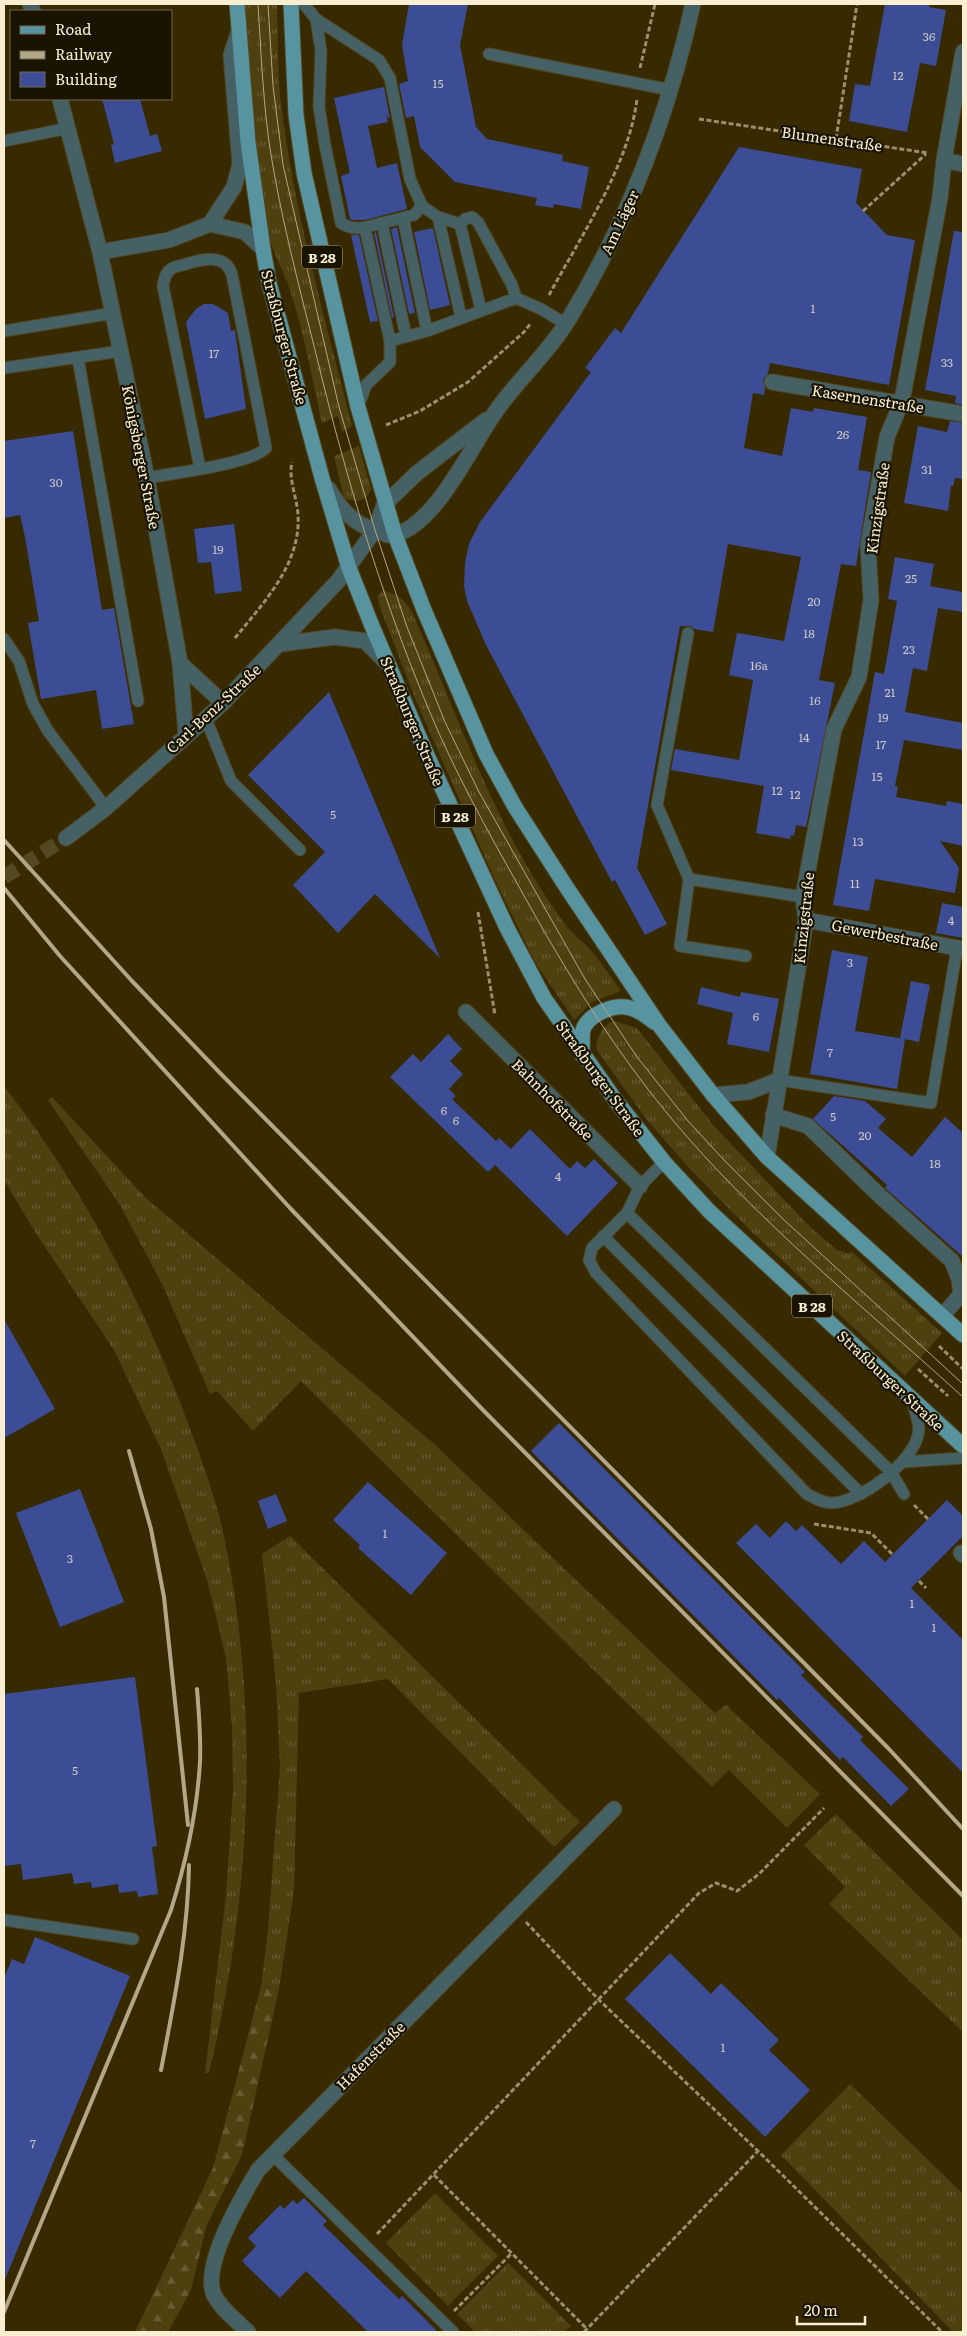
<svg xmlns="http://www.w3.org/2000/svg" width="967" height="2336" font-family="Literata,serif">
  <defs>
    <pattern id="grass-tufts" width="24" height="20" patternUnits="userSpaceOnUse" patternTransform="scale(1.25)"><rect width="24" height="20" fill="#4e400f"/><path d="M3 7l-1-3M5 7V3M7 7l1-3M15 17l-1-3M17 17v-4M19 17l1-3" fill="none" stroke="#685c31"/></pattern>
    <pattern id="forest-firs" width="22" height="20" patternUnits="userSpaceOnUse" patternTransform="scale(1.25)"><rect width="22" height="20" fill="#4e400f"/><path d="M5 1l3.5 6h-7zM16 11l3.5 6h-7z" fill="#685c31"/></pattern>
  </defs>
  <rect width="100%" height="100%" fill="#372a00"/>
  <!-- grass -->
  <path fill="url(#grass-tufts)" d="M 245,4 L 277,4 C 278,36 277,70 281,103 C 294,212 325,319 352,426 L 342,432 L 338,416 L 322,423 C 312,379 304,333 290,290 C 283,269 272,252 267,230 C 252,155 248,80 245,4 Z
    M 359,446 L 371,489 C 367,502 356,503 344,498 L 334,456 Z
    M 383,591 C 397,593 404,600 412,612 C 459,717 495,830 565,924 C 571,933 580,939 587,946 C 600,960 610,976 621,991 L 592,1002 L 574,1020 L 535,962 L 495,880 L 416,701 L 379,605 L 378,596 Z
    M 614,1021 L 637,1028 L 714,1126 L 810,1227 L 837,1250 L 846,1253 L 852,1252 L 942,1333 L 905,1376 L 752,1232 L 689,1168 L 647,1120 L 596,1049 C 598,1035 601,1026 614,1021 Z
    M 4,1086 C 82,1186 146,1307 189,1426 C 203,1463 217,1502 225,1541 C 260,1714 251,1902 209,2073 L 205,2073 L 226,1895 L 233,1791 L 232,1727 L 226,1658 L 207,1580 L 161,1449 L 114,1350 L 35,1232 L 4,1180 Z
    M 52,1097 L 145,1197 L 434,1444 L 715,1713 L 726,1705 L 820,1794 L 787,1828 L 729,1770 L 712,1787 L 301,1381 L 253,1431 L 217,1391 L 210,1394 L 162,1284 L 120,1205 L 48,1100 Z
    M 290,1536 L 580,1822 L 554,1847 L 388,1679 L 299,1693 L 294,1891 L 279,1989 L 261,1986 L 268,1930 L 280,1768 L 276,1683 L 262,1554 Z
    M 836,1814 L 963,1940 L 963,2032 L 829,1904 L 845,1887 L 804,1845 Z
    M 850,2084 L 963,2194 L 963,2332 L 953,2332 L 781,2155 Z
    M 435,2193 L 498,2256 L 448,2306 L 386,2243 Z
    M 508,2263 L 571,2326 L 564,2332 L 475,2332 L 457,2314 Z"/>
  <!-- forest -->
  <path fill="url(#forest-firs)" d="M 261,1986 L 279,1989 L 242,2155 L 207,2224 L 191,2290 L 168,2332 L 135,2332 L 213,2168 Z"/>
  <!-- building -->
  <path fill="#3d4d95" d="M 409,4 L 468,4 L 460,45 L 476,127 L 487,139 L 563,155 L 562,161 L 589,167 L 581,209 L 554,204 L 553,208 L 535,205 L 537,198 L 455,182 L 420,147 L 414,116 L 406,118 L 399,84 L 408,81 L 402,45 Z
    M 885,4 L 930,4 L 929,7 L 946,10 L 936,66 L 920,63 L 907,132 L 849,121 L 855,84 L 870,86 Z
    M 384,87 L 390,119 L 386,115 L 388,122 L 368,126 L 377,168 L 397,163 L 407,209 L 365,220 L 353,220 L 350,219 L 341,176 L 350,173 L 334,98 Z
    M 102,99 L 140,99 L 150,136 L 157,134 L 162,151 L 115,163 L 111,145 L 114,144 Z
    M 739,147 L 862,169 L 856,203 L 887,235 L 915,240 L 889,385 L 770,363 L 768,374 L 763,380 L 765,388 L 764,395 L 753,393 L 744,448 L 782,456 L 791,408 L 813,412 L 814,408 L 867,417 L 858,470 L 871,472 L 856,566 L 841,564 L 819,680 L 835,683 L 806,827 L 796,825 L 794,836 L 791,835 L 790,839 L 756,833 L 764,786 L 671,770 L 675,749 L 739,760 L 753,680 L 729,675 L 737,633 L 784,641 L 801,557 L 728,544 L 713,632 L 694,629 L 690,626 L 680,626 L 637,868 L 667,924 L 645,935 L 615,880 L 612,882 L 486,645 L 467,601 L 464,586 L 465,563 L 469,544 L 480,522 L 591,372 L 585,368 L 615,328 L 621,333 Z
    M 397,227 L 415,313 L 409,314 L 391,229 Z
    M 433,228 L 450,305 L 430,310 L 414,232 Z
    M 954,231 L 963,232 L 963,405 L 955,403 L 956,396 L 925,390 Z
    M 376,232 L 394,317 L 392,318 L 374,233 Z
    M 351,235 L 359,235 L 378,321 L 370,322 Z
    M 204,304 L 213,304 L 228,313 L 231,331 L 235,330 L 246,409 L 205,419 L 186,322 L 196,309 Z
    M 950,421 L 963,423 L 963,479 L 955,478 L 953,486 L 951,486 L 948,511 L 904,503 L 918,426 L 947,432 Z
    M 73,431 L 102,610 L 114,608 L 134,724 L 102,729 L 96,690 L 41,699 L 28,623 L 39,621 L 25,537 L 20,515 L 4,518 L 4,441 Z
    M 234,524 L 242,591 L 215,594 L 211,562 L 198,563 L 194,529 Z
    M 895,557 L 934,564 L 930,586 L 963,592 L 963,612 L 938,608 L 927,671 L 913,668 L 905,712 L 963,723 L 963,750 L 904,740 L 895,786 L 898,787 L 896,797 L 946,806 L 947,801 L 963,804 L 963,846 L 940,841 L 959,868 L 955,893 L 875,879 L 869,911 L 833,905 L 875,672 L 884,674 L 897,601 L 888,599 Z
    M 329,692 L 440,958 L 375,894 L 338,933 L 293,885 L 325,852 L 248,775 Z
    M 942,903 L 963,907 L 963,938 L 936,933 Z
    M 832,950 L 868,957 L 855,1031 L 905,1039 L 897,1089 L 810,1074 Z
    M 911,981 L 930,985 L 919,1042 L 900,1038 Z
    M 701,987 L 740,997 L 741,992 L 779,999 L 769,1052 L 727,1044 L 733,1013 L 697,1004 Z
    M 448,1034 L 462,1049 L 450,1061 L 463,1074 L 449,1089 L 456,1096 L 452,1099 L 496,1141 L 499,1138 L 511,1149 L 530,1129 L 570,1169 L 577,1161 L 585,1168 L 594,1159 L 618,1183 L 567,1236 L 495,1165 L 488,1172 L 390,1077 L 413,1054 L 421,1062 Z
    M 834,1096 L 865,1101 L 886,1119 L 878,1128 L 912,1157 L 945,1117 L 963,1133 L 963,1257 L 885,1188 L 887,1185 L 813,1119 Z
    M 4,1319 L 55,1409 L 4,1438 Z
    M 559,1423 L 805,1672 L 801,1675 L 863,1737 L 860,1740 L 909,1789 L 891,1806 L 843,1757 L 840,1760 L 779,1698 L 777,1700 L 531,1451 Z
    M 368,1482 L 447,1553 L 411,1595 L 358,1548 L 360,1545 L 333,1520 Z
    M 80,1489 L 124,1602 L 60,1627 L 16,1513 Z
    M 276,1494 L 287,1521 L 268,1529 L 258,1501 Z
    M 947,1500 L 963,1516 L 963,1536 L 911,1588 L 963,1640 L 963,1773 L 736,1543 L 756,1524 L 770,1538 L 786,1521 L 796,1531 L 802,1525 L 841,1564 L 864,1541 L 885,1562 Z
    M 135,1677 L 157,1846 L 152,1847 L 158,1894 L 138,1897 L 137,1891 L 119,1893 L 118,1884 L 92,1888 L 91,1882 L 74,1884 L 72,1873 L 23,1880 L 21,1864 L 4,1866 L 4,1694 Z
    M 35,1937 L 130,1976 L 4,2282 L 4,1978 L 12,1959 L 24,1964 Z
    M 670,1953 L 711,1994 L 721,1983 L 779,2040 L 769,2050 L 810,2090 L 765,2137 L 625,1999 Z
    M 304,2198 L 327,2221 L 323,2225 L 399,2299 L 402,2296 L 438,2332 L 368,2332 L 306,2271 L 280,2298 L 255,2274 L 242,2261 L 256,2246 L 248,2238 L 280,2205 L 284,2209 L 293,2200 L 297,2204 Z"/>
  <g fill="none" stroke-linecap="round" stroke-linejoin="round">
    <!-- street-tunnel -->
    <path stroke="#544820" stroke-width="15" stroke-dasharray="15 8" stroke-linecap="butt" d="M 4,877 L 66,838"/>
    <!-- lane casing -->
    <g stroke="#52461e" stroke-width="13">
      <path id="lane" d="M 304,4 L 316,19 L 379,60 L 390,78 L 410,179 L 422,206 L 438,217 L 461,317
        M 316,19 L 321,51 L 319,107 L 325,145 L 341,223 C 355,232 367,227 382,223
        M 489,54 L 671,90
        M 4,141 L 69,128
        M 438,217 L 460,224 L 481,310
        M 403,218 L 427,331
        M 460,224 L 465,219 L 472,217 L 478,222 L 512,285 L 516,298
        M 4,331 L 114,313
        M 406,336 L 382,223 L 414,215 L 422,206
        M 390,341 L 427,331 L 516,298 L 541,309 L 566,324
        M 78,358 L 138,701
        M 4,368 L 121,351
        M 358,407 L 366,385 L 390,362 L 390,341 L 365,228
        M 147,478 C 172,473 252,464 266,448 L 232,275 C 226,253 203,259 186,264 C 181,266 175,266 171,269 C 165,273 164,280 163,286 L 200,468
        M 688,633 L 657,805 L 689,879
        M 4,639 L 19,661 L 33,704 L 48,731 L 106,808
        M 206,719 L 231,781 L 300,850
        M 746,956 L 680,946 L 689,879 L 803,897
        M 779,1080 L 931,1103 L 957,948
        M 664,1162 L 640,1186 L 627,1213 L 592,1248 L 589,1260 L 596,1273 L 807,1494 C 815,1498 822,1503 832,1503 C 860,1502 912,1463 918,1435 C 921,1424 914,1409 911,1398
        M 627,1213 L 891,1472 L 904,1494
        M 603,1236 L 861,1494
        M 903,1462 L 963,1458
        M 4,1920 L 133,1939
        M 272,2154 L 453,2332"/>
    </g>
    <!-- street casing -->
    <g stroke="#52461e" stroke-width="17">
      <path id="street" d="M 30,4 L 33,11
        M 60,99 L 100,252 L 169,240 L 210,224 L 245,232 L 263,249
        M 944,160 L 963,164
        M 210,224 L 234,187 L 240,164 L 231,55 L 238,34
        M 100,252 L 147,478 L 180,663 L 186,734
        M 772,382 L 963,414
        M 328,488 C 339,507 352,523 374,530 C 380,532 389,537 395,535 C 436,523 469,451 492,417 C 514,383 546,356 567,322 C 627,224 668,116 693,4
        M 280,644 L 335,637 L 365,641 L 388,664
        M 180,663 L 223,703
        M 66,838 L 106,808 L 223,703 L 338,581 L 375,530 L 384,505 L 417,473 L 486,420
        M 806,920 L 963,949
        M 466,1012 L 640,1186
        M 713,1095 L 748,1092 L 779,1080
        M 773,1115 L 808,1126 L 878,1194 L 952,1261 L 959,1279 L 961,1294
        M 767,1157 L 806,920 L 803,897 L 834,729 L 859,677 L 871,600 L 868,545 L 887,437 L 901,403 L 904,390 L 940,198 L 944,160 L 963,52
        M 943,1315 L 963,1292
        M 961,1553 L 963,1555
        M 248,2332 C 237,2321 221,2309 214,2295 C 201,2266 243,2195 258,2170 L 614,1809"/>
    </g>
    <!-- primary casing -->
    <g stroke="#52461e" stroke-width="17">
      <path id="primary" d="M 237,4 L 248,142 L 263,249 L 269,283 L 322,478 L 349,568 L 372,626 L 426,753 L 507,928 L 544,998 L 616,1101 L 664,1162 L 709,1211 L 963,1446
        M 291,4 L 296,115 L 304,173 L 358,407 L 395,535 L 424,610 L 486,754 L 515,807 L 567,888 L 659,1025 L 713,1095 L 767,1157 L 963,1335
        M 582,1055 C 583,1047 581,1033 584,1027 C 591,1014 612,1005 626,1007 C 637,1009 645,1015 654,1022"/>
    </g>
    <!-- path -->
    <path stroke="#9b906e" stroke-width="3" stroke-dasharray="5 2.5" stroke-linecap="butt" d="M 640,68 L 655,4
      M 699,119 L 928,153
      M 836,139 L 857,4
      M 863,211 L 926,154
      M 549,295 C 581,236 629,165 637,99
      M 386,425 L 420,411 L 468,382 L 524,332 L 531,323
      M 235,638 C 264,602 301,564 298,515 C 297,497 288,479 292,462
      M 478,912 L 495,1015
      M 939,1346 L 963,1369
      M 918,1369 L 948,1396
      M 914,1505 L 928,1519
      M 814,1524 L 871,1533 L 892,1554
      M 919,1581 L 926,1588
      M 526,1922 L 599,2000 L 758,2151 L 942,2332
      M 434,2175 L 587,2329
      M 377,2234 L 699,1893 L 716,1883 L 737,1891 L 759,1874 L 824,1808
      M 454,2311 L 512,2253
      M 584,2332 L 758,2151"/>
    <!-- lane -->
    <use href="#lane" stroke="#456166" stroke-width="11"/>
    <!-- street -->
    <use href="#street" stroke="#456166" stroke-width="15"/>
    <!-- primary -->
    <use href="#primary" stroke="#5894a0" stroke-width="15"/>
    <!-- tram -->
    <path stroke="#b2a786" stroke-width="1" d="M 258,4 C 261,52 263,101 270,149 C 281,218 299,286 316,354 C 347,482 385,610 438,731 C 465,792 499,851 532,910 C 573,983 617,1053 671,1118 C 756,1220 865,1308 963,1397
      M 268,4 L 273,86 L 283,165 L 339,407 L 375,530 L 407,627 L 445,722 L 479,792 L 585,979 L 637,1057 L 688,1121 L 724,1160 L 783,1219 L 963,1384"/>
    <!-- rail -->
    <path stroke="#b2a786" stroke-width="4" d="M 4,840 L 132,981 L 221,1074 L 889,1749 L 963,1829
      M 4,888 L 60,956 L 290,1208 L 481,1408 L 963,1896
      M 129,1451 L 151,1529 L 164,1597 L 188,1825
      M 161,2070 C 174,2002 188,1935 189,1865
      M 4,2312 L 171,1910 C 186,1862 197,1813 200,1762 C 201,1738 199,1713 197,1689"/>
  </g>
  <g text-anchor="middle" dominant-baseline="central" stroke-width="4.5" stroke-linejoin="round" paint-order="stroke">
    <!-- number labels -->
    <g font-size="12" fill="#c9c6c4">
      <text x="929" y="36">36</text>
      <text x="898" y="75">12</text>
      <text x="438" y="83">15</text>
      <text x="813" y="308">1</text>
      <text x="214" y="353">17</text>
      <text x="947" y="362">33</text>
      <text x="843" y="434">26</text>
      <text x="927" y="469">31</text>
      <text x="56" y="482">30</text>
      <text x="218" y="549">19</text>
      <text x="911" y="578">25</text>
      <text x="814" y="601">20</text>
      <text x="809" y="633">18</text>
      <text x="909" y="649">23</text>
      <text x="759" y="665">16a</text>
      <text x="890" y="692">21</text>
      <text x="815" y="700">16</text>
      <text x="883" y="717">19</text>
      <text x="804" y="737">14</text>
      <text x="881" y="744">17</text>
      <text x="877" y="776">15</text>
      <text x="777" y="790">12</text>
      <text x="795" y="794">12</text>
      <text x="333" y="814">5</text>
      <text x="858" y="841">13</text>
      <text x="855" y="883">11</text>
      <text x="951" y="920">4</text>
      <text x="850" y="962">3</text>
      <text x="756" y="1016">6</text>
      <text x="830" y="1052">7</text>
      <text x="444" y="1110">6</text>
      <text x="833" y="1116">5</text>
      <text x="456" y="1120">6</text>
      <text x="865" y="1135">20</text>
      <text x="935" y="1163">18</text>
      <text x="558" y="1176">4</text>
      <text x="385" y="1533">1</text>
      <text x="70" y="1558">3</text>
      <text x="912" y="1603">1</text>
      <text x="934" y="1627">1</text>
      <text x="75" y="1770">5</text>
      <text x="723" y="2047">1</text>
      <text x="33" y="2143">7</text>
    </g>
    <!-- shield labels -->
    <g fill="#1a1300" stroke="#b5ad94" stroke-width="1">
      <rect x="302" y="245.5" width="40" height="23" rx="4"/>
      <rect x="435" y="804.5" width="40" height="23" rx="4"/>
      <rect x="792" y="1294.5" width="40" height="23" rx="4"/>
    </g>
    <g font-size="14" font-weight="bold" fill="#f8efd3">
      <text x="322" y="257">B 28</text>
      <text x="455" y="816">B 28</text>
      <text x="812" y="1306">B 28</text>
    </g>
    <!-- street labels -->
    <g font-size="15" fill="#f8efd3" stroke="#1a1300">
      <text transform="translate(832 138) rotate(8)">Blumenstraße</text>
      <text transform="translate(619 222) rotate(-65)">Am Läger</text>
      <text transform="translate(285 337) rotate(75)">Straßburger Straße</text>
      <text transform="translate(868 398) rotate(9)">Kasernenstraße</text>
      <text transform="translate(142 457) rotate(79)">Königsberger Straße</text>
      <text transform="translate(877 508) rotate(-82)">Kinzigstraße</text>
      <text transform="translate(213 708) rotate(-43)">Carl-Benz-Straße</text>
      <text transform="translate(413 721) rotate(67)">Straßburger Straße</text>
      <text transform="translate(803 918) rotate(-84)">Kinzigstraße</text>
      <text transform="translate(885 934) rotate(11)">Gewerbestraße</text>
      <text transform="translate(601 1078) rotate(54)">Straßburger Straße</text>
      <text transform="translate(553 1099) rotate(45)">Bahnhofstraße</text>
      <text transform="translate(891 1380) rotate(43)">Straßburger Straße</text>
      <text transform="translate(370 2055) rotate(-45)">Hafenstraße</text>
    </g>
  </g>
  <!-- border -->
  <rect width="967" height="2336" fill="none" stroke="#f8efd3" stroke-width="10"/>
  <!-- legend -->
  <rect x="10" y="10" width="162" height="90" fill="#1a1300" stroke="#736b54"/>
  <rect x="20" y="26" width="25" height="8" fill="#5894a0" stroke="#736b54"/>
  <text x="55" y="35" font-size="15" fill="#f8efd3">Road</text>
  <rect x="20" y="51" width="25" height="8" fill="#b2a786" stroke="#736b54"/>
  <text x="55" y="60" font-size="15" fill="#f8efd3">Railway</text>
  <rect x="20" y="72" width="25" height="15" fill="#3d4d95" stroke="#736b54"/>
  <text x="55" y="85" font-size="15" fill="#f8efd3">Building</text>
  <!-- scale -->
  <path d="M797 2316v8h68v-8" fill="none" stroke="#f8efd3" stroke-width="2.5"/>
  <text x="804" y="2316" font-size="15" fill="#f8efd3" stroke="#1a1300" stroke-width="4" paint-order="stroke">20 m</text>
</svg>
